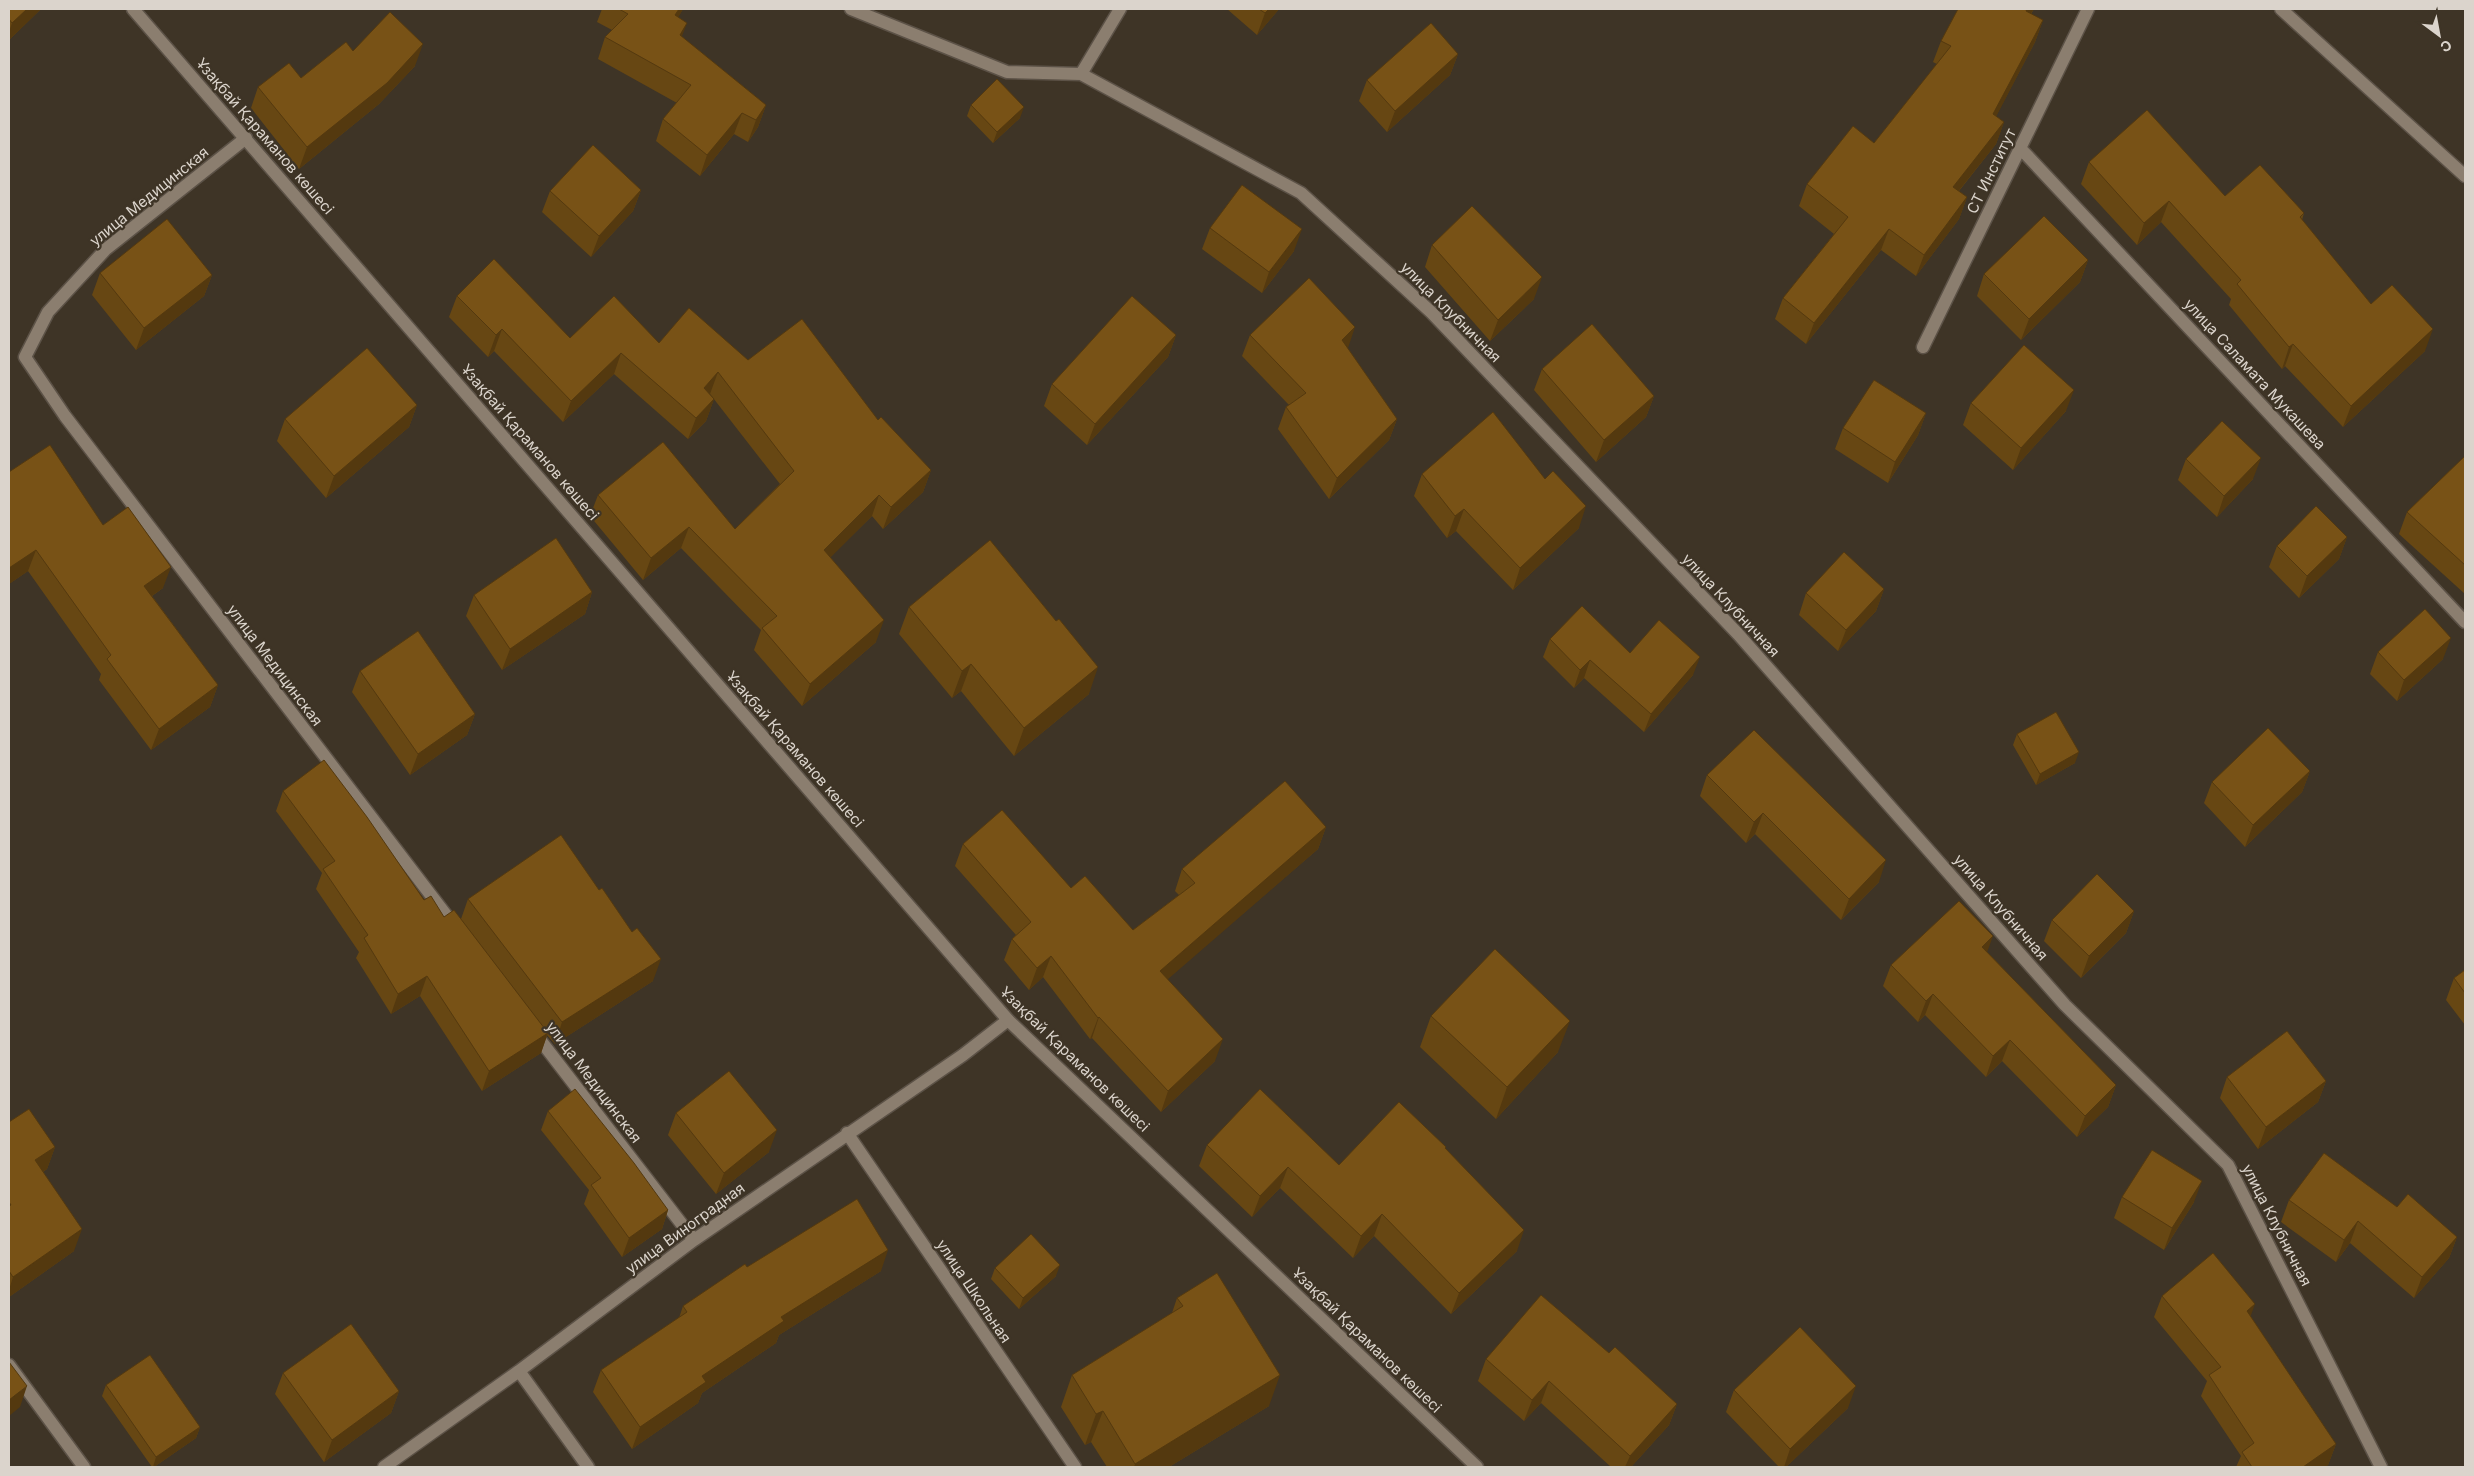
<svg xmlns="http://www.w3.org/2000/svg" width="2474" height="1476" font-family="Inter,sans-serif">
  <rect width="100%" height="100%" fill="#3e3426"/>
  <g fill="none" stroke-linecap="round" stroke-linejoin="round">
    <!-- street casing -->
    <g stroke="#5c5247" stroke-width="15">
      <path id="street" d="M 851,9 L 1007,72 L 1081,74 L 1301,193 L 1432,313 L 1738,634 L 2065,1005 L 2228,1165 L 2381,1467
        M 1081,74 L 1120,9
        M 246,138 L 106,249 L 48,312 L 25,357 L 65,416 L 456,928
        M 2021,149 L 2465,622
        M 1923,347 L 2088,9
        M 534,1032 L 694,1240
        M 847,1133 L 1075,1467
        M 9,1365 L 84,1467
        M 519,1371 L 588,1467
        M 384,1467 L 519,1371 L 694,1240 L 963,1055 L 1008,1020"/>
    </g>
    <!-- secondary casing -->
    <g stroke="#5c5247" stroke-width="15">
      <path id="secondary" d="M 133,9 L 1008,1020 L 1477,1467
        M 2281,9 L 2465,176"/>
    </g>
    <!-- street -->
    <use href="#street" stroke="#8b7e6f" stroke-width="12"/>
    <!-- secondary -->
    <use href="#secondary" stroke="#8b7e6f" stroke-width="12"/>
  </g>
  <!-- wall -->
  <path fill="#674713" d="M 9,9 L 41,9 L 9,40 Z
    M 602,9 L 683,9 L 678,17 L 682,37 L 766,105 L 758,127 L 748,142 L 734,134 L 700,176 L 656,141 L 663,119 L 677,103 L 598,59 L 605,37 L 612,30 L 597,22 Z
    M 1227,9 L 1279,9 L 1257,35 Z
    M 2034,9 L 2031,14 L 2043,20 L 2035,42 L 1996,116 L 2004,122 L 1996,144 L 1959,191 L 1967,197 L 1959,219 L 1916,276 L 1881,250 L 1806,344 L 1775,319 L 1783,298 L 1834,234 L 1799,206 L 1807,184 L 1874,143 L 1937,64 L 1933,62 L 1941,41 Z
    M 353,51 L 415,66 L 379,104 L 299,169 L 251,108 L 258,87 L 301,78 Z
    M 1458,54 L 1450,75 L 1387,132 L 1359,101 L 1367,80 Z
    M 971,105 L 1020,118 L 993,143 L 967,116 Z
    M 2089,162 L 2225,196 L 2304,213 L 2302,220 L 2371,304 L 2425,351 L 2343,427 L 2285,366 L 2282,369 L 2229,305 L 2231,299 L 2161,222 L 2137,245 L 2081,184 Z
    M 641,190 L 633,211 L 591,257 L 542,212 L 550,191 Z
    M 1210,228 L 1294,251 L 1262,293 L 1202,249 Z
    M 1432,245 L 1534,299 L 1490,341 L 1425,267 Z
    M 2088,260 L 2080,282 L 2021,340 L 1977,296 L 1984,274 Z
    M 100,273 L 212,275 L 204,296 L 136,350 L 92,295 Z
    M 457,296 L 570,338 L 659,343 L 748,360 L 878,420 L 931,470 L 923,492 L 883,529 L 872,516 L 830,557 L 876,642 L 802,706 L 754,650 L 761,630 L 681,548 L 643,580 L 590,516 L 598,495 L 735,529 L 780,484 L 710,394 L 709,394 L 714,399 L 706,421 L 688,439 L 614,374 L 563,422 L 494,351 L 488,357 L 449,317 Z
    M 1176,335 L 1168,357 L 1087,445 L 1044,406 L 1052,384 Z
    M 1250,335 L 1347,348 L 1397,419 L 1389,440 L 1329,499 L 1278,429 L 1286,407 L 1289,405 L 1242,356 Z
    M 1542,369 L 1654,396 L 1646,417 L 1596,462 L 1534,390 Z
    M 1971,403 L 2066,411 L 2013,470 L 1963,425 Z
    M 417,405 L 409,427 L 326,498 L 277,441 L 285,419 Z
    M 1926,413 L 1918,435 L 1888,483 L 1835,449 L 1843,428 Z
    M 2465,456 L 2465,594 L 2399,534 L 2407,512 Z
    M 2186,459 L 2253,479 L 2217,517 L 2178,480 Z
    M 9,472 L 103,525 L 163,588 L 152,596 L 218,685 L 210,707 L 151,750 L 99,680 L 101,674 L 28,571 L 9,584 Z
    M 1422,474 L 1579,528 L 1513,590 L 1456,531 L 1447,538 L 1414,496 Z
    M 2347,537 L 2339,559 L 2299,598 L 2269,567 L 2277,546 Z
    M 1884,589 L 1876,611 L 1838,651 L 1799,615 L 1806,593 Z
    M 592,592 L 585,614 L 502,670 L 466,616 L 474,595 Z
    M 909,607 L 1089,694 L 1014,756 L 961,691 L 952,698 L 899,634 Z
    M 1550,639 L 1630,653 L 1693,675 L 1644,732 L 1584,678 L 1574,688 L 1543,657 Z
    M 2378,652 L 2443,659 L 2397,701 L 2370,674 Z
    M 360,671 L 475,714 L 467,735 L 410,775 L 352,692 Z
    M 2017,734 L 2075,763 L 2036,785 L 2013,745 Z
    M 2310,771 L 2302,792 L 2245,847 L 2204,803 L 2212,782 Z
    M 1707,775 L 1879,882 L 1841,920 L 1755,834 L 1746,843 L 1700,796 Z
    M 283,791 L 424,900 L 444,917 L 461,919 L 468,899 L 653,981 L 555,1044 L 547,1035 L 541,1053 L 482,1091 L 420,996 L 391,1014 L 356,958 L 359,952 L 316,889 L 322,873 L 276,811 Z
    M 1326,827 L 1318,849 L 1167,979 L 1215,1061 L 1161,1112 L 1092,1038 L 1090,1039 L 1043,977 L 1029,990 L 1004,960 L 1012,939 L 1016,935 L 955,866 L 963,844 L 1071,888 L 1133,930 L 1179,895 L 1175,891 L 1182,869 Z
    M 2134,911 L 2126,933 L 2081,978 L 2044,941 L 2052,920 Z
    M 1987,952 L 2116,1085 L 2108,1107 L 2077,1137 L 2002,1061 L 1986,1077 L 1925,1015 L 1918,1022 L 1883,986 L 1891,965 Z
    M 2465,970 L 2465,1025 L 2446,1000 L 2454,978 Z
    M 1431,1016 L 1558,1052 L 1496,1119 L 1420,1047 Z
    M 2227,1077 L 2326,1081 L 2318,1102 L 2258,1149 L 2220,1098 Z
    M 548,1111 L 668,1210 L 662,1229 L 622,1257 L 584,1204 L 589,1190 L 541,1130 Z
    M 676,1113 L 769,1152 L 716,1194 L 668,1135 Z
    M 9,1122 L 55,1147 L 47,1169 L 43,1172 L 74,1251 L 9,1297 Z
    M 1207,1145 L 1339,1165 L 1446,1147 L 1445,1149 L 1517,1251 L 1451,1314 L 1374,1236 L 1353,1258 L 1280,1188 L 1252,1217 L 1199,1166 Z
    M 2122,1197 L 2194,1202 L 2164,1250 L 2114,1218 Z
    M 2289,1200 L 2397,1207 L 2457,1237 L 2449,1258 L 2414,1298 L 2350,1243 L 2336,1262 L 2281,1222 Z
    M 747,1267 L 881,1271 L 779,1335 L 776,1343 L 702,1393 L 698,1403 L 632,1449 L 593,1392 L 601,1370 L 679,1318 L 683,1306 Z
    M 995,1268 L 1056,1276 L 1019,1309 L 991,1279 Z
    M 2162,1296 L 2251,1317 L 2336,1444 L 2328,1465 L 2325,1467 L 2236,1467 L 2241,1456 L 2201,1396 L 2207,1381 L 2154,1317 Z
    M 1177,1298 L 1269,1406 L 1169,1467 L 1107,1467 L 1091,1442 L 1085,1445 L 1061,1407 L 1072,1375 L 1172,1313 Z
    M 1609,1353 L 1677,1404 L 1669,1425 L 1631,1467 L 1611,1467 L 1541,1403 L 1524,1421 L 1478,1381 L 1486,1359 Z
    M 283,1373 L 399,1391 L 391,1413 L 324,1462 L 275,1394 Z
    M 106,1385 L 200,1427 L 196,1438 L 154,1467 L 152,1467 L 102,1396 Z
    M 1734,1390 L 1848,1408 L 1786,1467 L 1779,1467 L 1726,1412 Z"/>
  <!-- shaded-wall -->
  <path fill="#54390f" d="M 27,9 L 41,9 L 9,40 L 9,32 L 12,23 Z
    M 679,9 L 683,9 L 667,37 L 675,15 Z
    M 1269,9 L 1279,9 L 1257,35 L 1265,13 Z
    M 2027,9 L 2034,9 L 2018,32 L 2026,11 Z
    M 2043,20 L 2035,42 L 1986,136 L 1993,114 Z
    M 687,23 L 679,44 L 680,35 Z
    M 423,44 L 415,66 L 379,104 L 299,169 L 307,147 Z
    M 1458,54 L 1450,75 L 1387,132 L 1395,111 Z
    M 766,105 L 758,127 L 748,142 L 756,120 Z
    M 1024,107 L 1020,118 L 993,143 L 997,132 Z
    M 742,113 L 734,134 L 700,176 L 707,155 Z
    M 2004,122 L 1996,144 L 1945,208 L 1953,187 Z
    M 641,190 L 633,211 L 591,257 L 599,236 Z
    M 1967,197 L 1959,219 L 1916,276 L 1924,255 Z
    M 2169,201 L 2161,222 L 2137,245 L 2144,223 Z
    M 1302,229 L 1294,251 L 1262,293 L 1269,272 Z
    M 1889,229 L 1881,250 L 1806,344 L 1814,323 Z
    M 2088,260 L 2080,282 L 2021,340 L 2029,319 Z
    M 212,275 L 204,296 L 136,350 L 144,328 Z
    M 1542,277 L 1534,299 L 1490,341 L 1498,320 Z
    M 1355,327 L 1348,348 L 1342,340 Z
    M 502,329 L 494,351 L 488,357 L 496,335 Z
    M 2433,329 L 2425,351 L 2343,427 L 2351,406 Z
    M 1176,335 L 1168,357 L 1087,445 L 1095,424 Z
    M 2293,344 L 2285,366 L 2282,369 L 2289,347 Z
    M 621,353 L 614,374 L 563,422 L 571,401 Z
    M 718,372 L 710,394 L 696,410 L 704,388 Z
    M 2074,390 L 2066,411 L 2013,470 L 2021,448 Z
    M 1654,396 L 1646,417 L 1596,462 L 1604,440 Z
    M 714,399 L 706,421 L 688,439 L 696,418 Z
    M 417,405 L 409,427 L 326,498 L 334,476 Z
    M 1926,413 L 1918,435 L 1888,483 L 1895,462 Z
    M 1397,419 L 1389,440 L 1329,499 L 1337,478 Z
    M 2261,458 L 2253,479 L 2217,517 L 2224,496 Z
    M 931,470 L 923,492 L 883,529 L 891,507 Z
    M 879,495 L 872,516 L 816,572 L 824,550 Z
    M 1586,506 L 1579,528 L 1513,590 L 1520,568 Z
    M 1464,509 L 1456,531 L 1447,538 L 1455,516 Z
    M 689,527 L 681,548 L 643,580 L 651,558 Z
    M 2347,537 L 2339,559 L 2299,598 L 2307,576 Z
    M 36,550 L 28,571 L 9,584 L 9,568 Z
    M 171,567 L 163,588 L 136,607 L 144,586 Z
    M 1884,589 L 1876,611 L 1838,651 L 1846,630 Z
    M 592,592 L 585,614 L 502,670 L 510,649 Z
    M 884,620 L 876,642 L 802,706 L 810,684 Z
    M 2451,638 L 2443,659 L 2397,701 L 2404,680 Z
    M 1700,657 L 1693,675 L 1644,732 L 1651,714 Z
    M 1590,660 L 1584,678 L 1574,688 L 1580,670 Z
    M 971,664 L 961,691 L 952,698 L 962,671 Z
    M 1098,667 L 1089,694 L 1014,756 L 1024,728 Z
    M 218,685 L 210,707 L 151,750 L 159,729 Z
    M 475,714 L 467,735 L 410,775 L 418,754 Z
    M 2079,752 L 2075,763 L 2036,785 L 2040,774 Z
    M 2310,771 L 2302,792 L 2245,847 L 2253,825 Z
    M 1763,813 L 1755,834 L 1746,843 L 1754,822 Z
    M 1326,827 L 1318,849 L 1152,993 L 1160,971 Z
    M 1886,860 L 1879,882 L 1841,920 L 1849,899 Z
    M 2134,911 L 2126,933 L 2081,978 L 2089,956 Z
    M 1993,936 L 1985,958 L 1982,947 Z
    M 1051,956 L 1043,977 L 1029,990 L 1037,968 Z
    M 661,959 L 653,981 L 555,1044 L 562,1022 Z
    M 427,976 L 420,996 L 391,1014 L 398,994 Z
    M 1933,994 L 1925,1015 L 1918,1022 L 1926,1001 Z
    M 1099,1017 L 1092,1038 L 1090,1039 L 1098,1018 Z
    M 1570,1021 L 1558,1052 L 1496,1119 L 1507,1087 Z
    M 548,1033 L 541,1053 L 482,1091 L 489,1071 Z
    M 1223,1039 L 1215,1061 L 1161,1112 L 1168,1091 Z
    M 2010,1040 L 2002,1061 L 1986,1077 L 1993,1056 Z
    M 2326,1081 L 2318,1102 L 2258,1149 L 2266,1127 Z
    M 2116,1085 L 2108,1107 L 2077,1137 L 2085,1116 Z
    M 777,1130 L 769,1152 L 716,1194 L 724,1173 Z
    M 55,1147 L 47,1169 L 27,1182 L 35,1160 Z
    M 1288,1167 L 1280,1188 L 1252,1217 L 1260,1196 Z
    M 2202,1181 L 2194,1202 L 2164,1250 L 2172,1228 Z
    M 668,1210 L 662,1229 L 622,1257 L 629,1238 Z
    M 1382,1214 L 1374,1236 L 1353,1258 L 1361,1236 Z
    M 2358,1221 L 2350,1243 L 2336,1262 L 2344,1240 Z
    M 82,1229 L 74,1251 L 9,1297 L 9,1290 L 13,1277 Z
    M 1524,1230 L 1517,1251 L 1451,1314 L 1459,1293 Z
    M 2457,1237 L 2449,1258 L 2414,1298 L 2422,1277 Z
    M 888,1250 L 881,1271 L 779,1335 L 776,1343 L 702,1393 L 698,1403 L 632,1449 L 640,1427 L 702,1376 L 781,1317 Z
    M 1060,1265 L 1056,1276 L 1019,1309 L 1023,1298 Z
    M 2255,1304 L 2247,1326 L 2247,1311 Z
    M 1280,1375 L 1269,1406 L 1169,1467 L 1134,1467 L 1135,1464 Z
    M 1549,1381 L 1541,1403 L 1524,1421 L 1532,1400 Z
    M 27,1386 L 20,1407 L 9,1416 L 9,1400 Z
    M 1856,1386 L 1848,1408 L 1786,1467 L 1784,1467 L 1790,1449 Z
    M 399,1391 L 391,1413 L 324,1462 L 332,1440 Z
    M 1677,1404 L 1669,1425 L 1631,1467 L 1625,1467 L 1630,1456 Z
    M 1103,1411 L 1091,1442 L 1085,1445 L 1096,1414 Z
    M 200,1427 L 196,1438 L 154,1467 L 153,1467 L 156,1457 Z
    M 2336,1444 L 2328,1465 L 2325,1467 L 2303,1467 Z"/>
  <!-- building -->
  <path fill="#785216" stroke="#54390f" d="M 9,9 L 27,9 L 12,23 L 9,19 Z
    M 619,9 L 679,9 L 675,15 L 687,23 L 680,35 L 766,105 L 756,120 L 742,113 L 707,155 L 663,119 L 691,85 L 605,37 L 628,14 Z
    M 1259,9 L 1269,9 L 1265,13 Z
    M 1958,9 L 2027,9 L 2026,11 L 2043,20 L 1993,114 L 2004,122 L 1953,187 L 1967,197 L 1924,255 L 1889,229 L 1814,323 L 1783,298 L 1848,217 L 1807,184 L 1853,126 L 1874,143 L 1951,46 L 1941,41 Z
    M 390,12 L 423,44 L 387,83 L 307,147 L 258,87 L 289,63 L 301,78 L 346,42 L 353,51 Z
    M 1431,23 L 1458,54 L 1395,111 L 1367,80 Z
    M 997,79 L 1024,107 L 997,132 L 971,105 Z
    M 2147,110 L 2225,196 L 2260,165 L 2304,213 L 2300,217 L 2371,304 L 2392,285 L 2433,329 L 2351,406 L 2293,344 L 2289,347 L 2237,284 L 2241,280 L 2169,201 L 2144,223 L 2089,162 Z
    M 593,145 L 641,190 L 599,236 L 550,191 Z
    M 1242,185 L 1302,229 L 1269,272 L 1210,228 Z
    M 1472,206 L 1542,277 L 1498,320 L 1432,245 Z
    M 2044,216 L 2088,260 L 2029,319 L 1984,274 Z
    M 167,219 L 212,275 L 144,328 L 100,273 Z
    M 494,259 L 570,338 L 614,296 L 659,343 L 689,308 L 748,360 L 802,319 L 878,420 L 881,417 L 931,470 L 891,507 L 879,495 L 824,550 L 884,620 L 810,684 L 762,628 L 777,616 L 689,527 L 651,558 L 598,495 L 663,442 L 735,529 L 794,471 L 718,372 L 704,388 L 714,399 L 696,418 L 621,353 L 571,401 L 502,329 L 496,335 L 457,296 Z
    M 1309,278 L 1355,327 L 1342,340 L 1397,419 L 1337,478 L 1286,407 L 1306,393 L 1250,335 Z
    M 1132,296 L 1176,335 L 1095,424 L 1052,384 Z
    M 1592,324 L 1654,396 L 1604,440 L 1542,369 Z
    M 2024,345 L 2074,390 L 2021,448 L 1971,403 Z
    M 367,348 L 417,405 L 334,476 L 285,419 Z
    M 1874,380 L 1926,413 L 1895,462 L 1843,428 Z
    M 1493,412 L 1545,479 L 1553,471 L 1586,506 L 1520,568 L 1464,509 L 1455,516 L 1422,474 Z
    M 2222,421 L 2261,458 L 2224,496 L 2186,459 Z
    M 50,445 L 103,525 L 128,507 L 171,567 L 144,586 L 218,685 L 159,729 L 107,659 L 111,655 L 36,550 L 9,568 L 9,472 Z
    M 2465,456 L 2465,565 L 2407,512 Z
    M 2316,506 L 2347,537 L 2307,576 L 2277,546 Z
    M 556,538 L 592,592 L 510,649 L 474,595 Z
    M 990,540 L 1056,621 L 1059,619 L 1098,667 L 1024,728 L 971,664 L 962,671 L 909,607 Z
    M 1844,552 L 1884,589 L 1846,630 L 1806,593 Z
    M 1582,606 L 1630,653 L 1659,620 L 1700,657 L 1651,714 L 1590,660 L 1580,670 L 1550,639 Z
    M 2425,609 L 2451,638 L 2404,680 L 2378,652 Z
    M 418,631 L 475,714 L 418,754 L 360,671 Z
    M 2056,712 L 2079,752 L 2040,774 L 2017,734 Z
    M 2268,728 L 2310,771 L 2253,825 L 2212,782 Z
    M 1754,730 L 1886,860 L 1849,899 L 1763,813 L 1754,822 L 1707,775 Z
    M 324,760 L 367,817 L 424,900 L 431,896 L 444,917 L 454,910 L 548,1033 L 489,1071 L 427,976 L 398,994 L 364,938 L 368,935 L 323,869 L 335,861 L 283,791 Z
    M 1285,781 L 1326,827 L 1160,971 L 1223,1039 L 1168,1091 L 1099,1017 L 1098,1018 L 1051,956 L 1037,968 L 1012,939 L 1031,922 L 963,844 L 1002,810 L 1071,888 L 1085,876 L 1133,930 L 1195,883 L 1182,869 Z
    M 561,835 L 599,890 L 602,888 L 632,932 L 637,928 L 661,959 L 562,1022 L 468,899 Z
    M 2097,874 L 2134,911 L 2089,956 L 2052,920 Z
    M 1959,901 L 1993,936 L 1982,947 L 2116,1085 L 2085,1116 L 2010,1040 L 1993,1056 L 1933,994 L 1926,1001 L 1891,965 Z
    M 1495,949 L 1570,1021 L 1507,1087 L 1431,1016 Z
    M 2465,970 L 2465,993 L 2454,978 Z
    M 2287,1031 L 2326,1081 L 2266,1127 L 2227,1077 Z
    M 729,1071 L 777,1130 L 724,1173 L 676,1113 Z
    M 575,1089 L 634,1163 L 668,1210 L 629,1238 L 591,1185 L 601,1178 L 548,1111 Z
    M 1260,1089 L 1339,1165 L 1399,1102 L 1446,1147 L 1445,1148 L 1524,1230 L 1459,1293 L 1382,1214 L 1361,1236 L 1288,1167 L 1260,1196 L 1207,1145 Z
    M 29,1109 L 55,1147 L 35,1160 L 82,1229 L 13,1277 L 9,1271 L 9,1206 L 11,1205 L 9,1202 L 9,1122 Z
    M 2152,1150 L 2202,1181 L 2172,1228 L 2122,1197 Z
    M 2324,1153 L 2397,1207 L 2408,1194 L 2457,1237 L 2422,1277 L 2358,1221 L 2344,1240 L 2289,1200 Z
    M 857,1199 L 888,1250 L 781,1317 L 784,1321 L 702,1376 L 706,1382 L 640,1427 L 601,1370 L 687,1312 L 683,1306 L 745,1264 L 747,1267 Z
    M 1031,1234 L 1060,1265 L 1023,1298 L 995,1268 Z
    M 2213,1253 L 2255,1304 L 2247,1311 L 2336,1444 L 2303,1467 L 2252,1467 L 2242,1452 L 2254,1443 L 2209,1375 L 2221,1367 L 2162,1296 Z
    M 1217,1273 L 1280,1375 L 1135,1464 L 1103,1411 L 1096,1414 L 1072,1375 L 1183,1306 L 1177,1298 Z
    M 1541,1295 L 1609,1353 L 1615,1347 L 1677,1404 L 1630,1456 L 1549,1381 L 1532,1400 L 1486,1359 Z
    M 351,1324 L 399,1391 L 332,1440 L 283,1373 Z
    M 1800,1327 L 1856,1386 L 1790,1449 L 1734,1390 Z
    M 150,1355 L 200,1427 L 156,1457 L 106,1385 Z
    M 9,1362 L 27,1386 L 9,1400 Z"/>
  <g text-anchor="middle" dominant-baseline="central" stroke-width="4.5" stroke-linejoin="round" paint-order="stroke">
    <!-- street labels -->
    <g font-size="15" fill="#dbd4cc" stroke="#3e3426">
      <text transform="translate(265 136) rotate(49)">Ұзақбай Қараманов көшесі</text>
      <text transform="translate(1991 171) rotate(-64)">СТ Институт</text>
      <text transform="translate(149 196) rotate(-39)">улица Медицинская</text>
      <text transform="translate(1451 312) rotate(45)">улица Клубничная</text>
      <text transform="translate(2255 374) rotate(47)">улица Саламата Мукашева</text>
      <text transform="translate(530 442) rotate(49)">Ұзақбай Қараманов көшесі</text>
      <text transform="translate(1731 605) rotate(47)">улица Клубничная</text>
      <text transform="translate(275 665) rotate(53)">улица Медицинская</text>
      <text transform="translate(795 749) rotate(49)">Ұзақбай Қараманов көшесі</text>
      <text transform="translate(2001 907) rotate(49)">улица Клубничная</text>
      <text transform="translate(1075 1059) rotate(44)">Ұзақбай Қараманов көшесі</text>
      <text transform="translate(594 1082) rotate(53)">улица Медицинская</text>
      <text transform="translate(2277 1225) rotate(63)">улица Клубничная</text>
      <text transform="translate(685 1228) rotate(-36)">улица Виноградная</text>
      <text transform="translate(974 1291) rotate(56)">улица Школьная</text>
      <text transform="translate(1367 1340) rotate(44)">Ұзақбай Қараманов көшесі</text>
    </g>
  </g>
  <!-- border -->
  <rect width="2474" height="1476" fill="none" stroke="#dbd4cc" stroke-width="20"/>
  <!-- north arrow -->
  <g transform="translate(2439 35) rotate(148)" stroke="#3e3426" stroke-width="4" paint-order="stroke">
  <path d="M0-4L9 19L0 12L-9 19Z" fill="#dbd4cc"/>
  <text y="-8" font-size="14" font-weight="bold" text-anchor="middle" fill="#dbd4cc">С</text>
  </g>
</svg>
